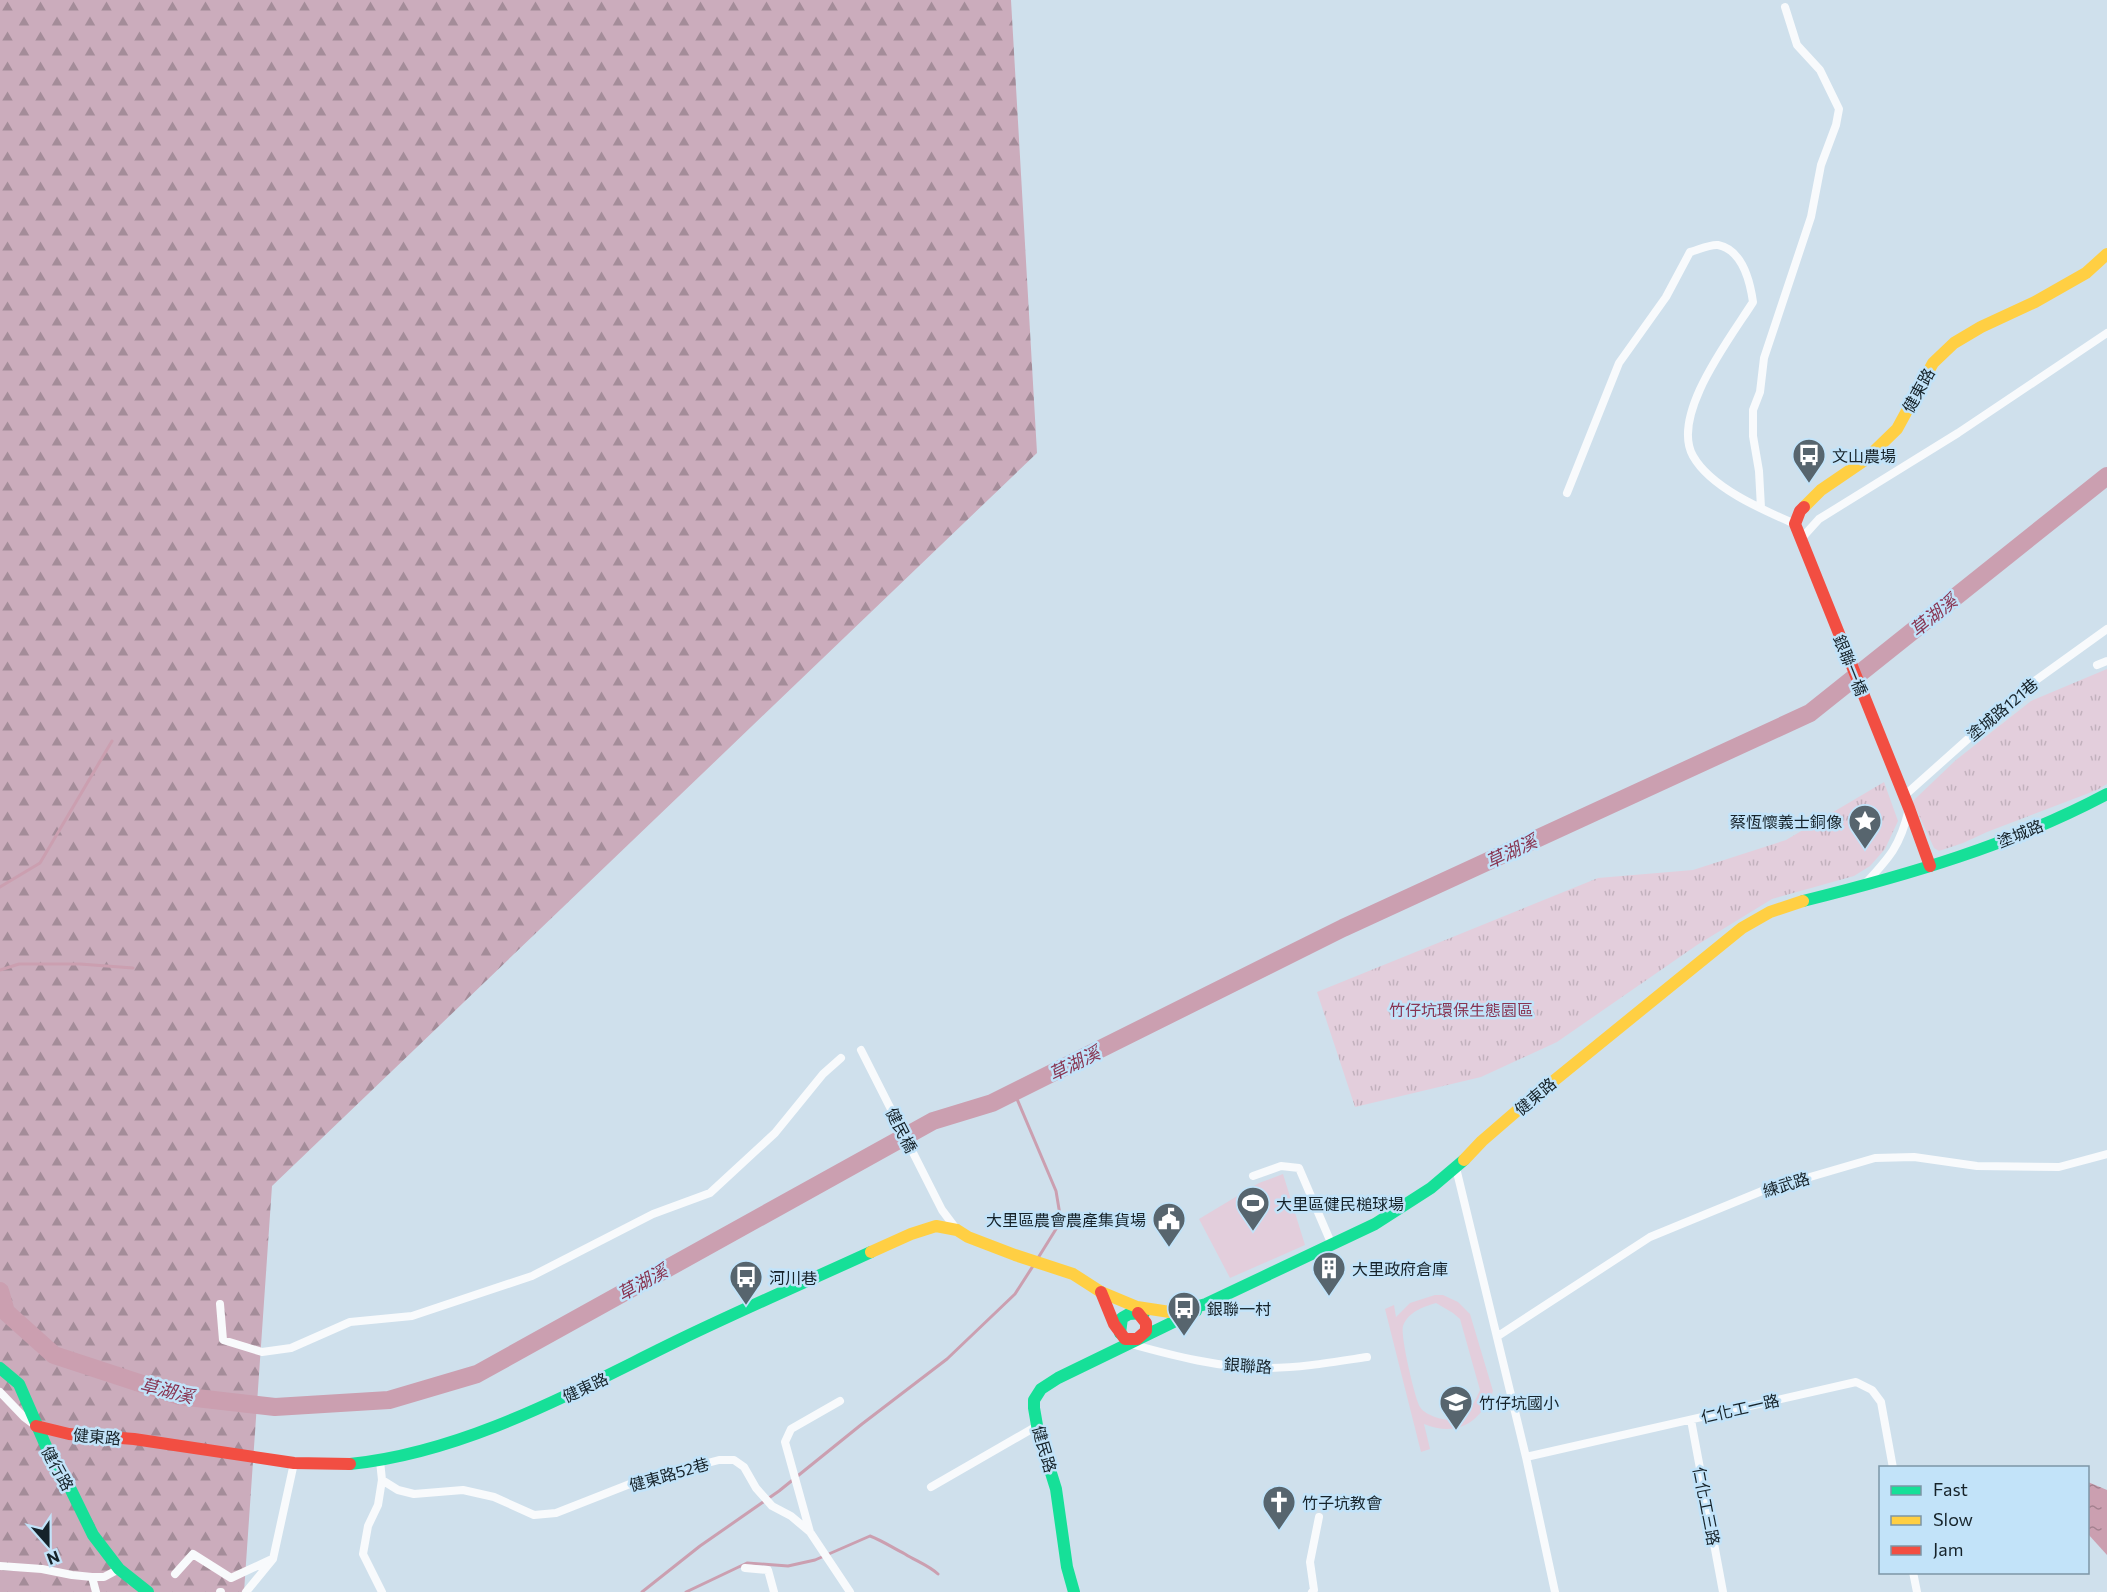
<svg xmlns="http://www.w3.org/2000/svg" width="2107" height="1592" font-family="Commissioner,'Noto Sans TC',sans-serif">
  <defs>
    <pattern id="forest-firs" width="22" height="20" patternUnits="userSpaceOnUse" patternTransform="scale(1.5)"><rect width="22" height="20" fill="#cbacbc"/><path d="M5 1l3.5 6h-7zM16 11l3.5 6h-7z" fill="#a48c99"/></pattern>
    <pattern id="park-tufts" width="24" height="20" patternUnits="userSpaceOnUse" patternTransform="scale(1.5)"><rect width="24" height="20" fill="#e3cedc"/><path d="M3 7l-1-3M5 7V3M7 7l1-3M15 17l-1-3M17 17v-4M19 17l1-3" fill="none" stroke="#c2b1bd"/></pattern>
    <pattern id="water-ripples" width="26" height="14" patternUnits="userSpaceOnUse" patternTransform="scale(1.5)"><rect width="26" height="14" fill="#cb9fb0"/><path d="M2 4q2-2 4 0t4 0M15 11q2-2 4 0t4 0" fill="none" stroke="#a4818f"/></pattern>
  </defs>
  <rect width="100%" height="100%" fill="#cfe0ec"/>
  <!-- forest -->
  <path fill="url(#forest-firs)" d="M 0,0 L 1011,0 L 1037,453 L 272,1186 L 244,1592 L 0,1592 Z"/>
  <!-- park -->
  <path fill="url(#park-tufts)" d="M 2107,669 L 2107,784 L 2097,790 L 1987,832 L 1963,843 L 1939,851 L 1934,848 L 1913,802 L 1915,799 L 1956,760 L 2031,701 Z
    M 1884,782 L 1898,821 L 1885,849 L 1870,866 L 1854,876 L 1772,899 L 1697,945 L 1557,1042 L 1481,1077 L 1355,1107 L 1317,992 L 1598,878 L 1693,870 L 1786,840 Z"/>
  <!-- garden -->
  <path fill="#e3cedc" fill-rule="evenodd" d="M 1283,1174 L 1305,1245 L 1230,1278 L 1199,1219 L 1259,1183 Z
    M 1435,1295 L 1443,1295 L 1458,1302 L 1470,1314 L 1493,1391 C 1480,1424 1456,1437 1424,1424 L 1430,1449 L 1421,1452 L 1385,1309 L 1394,1305 L 1396,1317 L 1410,1303 ZM 1436,1303 L 1453,1313 L 1460,1319 L 1480,1390 C 1471,1411 1460,1426 1435,1417 C 1430,1415 1423,1412 1420,1407 C 1415,1399 1400,1335 1403,1326 C 1408,1312 1423,1307 1436,1303 Z"/>
  <!-- water -->
  <path fill="url(#water-ripples)" d="M 2088,1482 L 2107,1490 L 2107,1555 L 2088,1534 Z"/>
  <g fill="none" stroke-linecap="round" stroke-linejoin="round">
    <!-- stream -->
    <path stroke="#cb9fb0" stroke-width="3" d="M 0,887 L 40,863 L 112,741
      M 0,970 L 19,964 L 80,964 L 133,968
      M 1014,1092 L 1056,1191 L 1061,1221 L 1038,1258
      M 642,1592 L 700,1546 L 779,1491 L 862,1424 L 947,1359 L 1015,1294 L 1033,1266
      M 686,1592 L 747,1563 L 788,1566 L 815,1560 L 870,1536 C 883,1541 893,1548 905,1554 C 916,1561 928,1565 938,1574"/>
    <!-- river -->
    <path stroke="#cb9fb0" stroke-width="18" d="M 0,1291 L 6,1312 L 54,1355 L 179,1396 L 275,1407 L 389,1400 L 477,1374 L 933,1121 L 992,1103 L 1343,928 L 1810,713 L 2107,476"/>
    <!-- street -->
    <path stroke="#f8fafc" stroke-width="8" d="M 1567,493 L 1619,363 L 1666,297 L 1690,252 C 1698,250 1710,244 1718,245 C 1743,250 1750,281 1753,302 C 1731,337 1670,415 1693,456 C 1711,488 1763,510 1795,524
      M 1761,508 L 1759,471 L 1753,436 L 1753,410 L 1760,392 L 1764,358 L 1811,217 L 1821,165 L 1836,125 L 1839,109 L 1820,70 L 1797,45 L 1785,7
      M 1800,540 L 1819,519 L 1958,433 L 2107,333
      M 2097,665 L 2107,661
      M 1904,796 L 2025,688 L 2107,629
      M 1863,886 C 1889,858 1900,847 1909,809
      M 861,1050 L 942,1210 L 957,1230
      M 1456,1168 L 1526,1457 L 1555,1592
      M 1253,1176 L 1281,1166 L 1299,1168 L 1332,1245
      M 220,1304 L 223,1340 L 262,1352 L 291,1348 L 350,1322 L 412,1316 L 532,1276 L 653,1214 L 710,1193 L 775,1133 L 823,1074 L 841,1058
      M 1498,1336 L 1650,1237 L 1762,1191 L 1875,1158 L 1914,1157 L 1977,1166 L 2059,1167 L 2107,1154
      M 1131,1344 C 1174,1356 1221,1368 1266,1368 C 1300,1368 1334,1362 1367,1357
      M 0,1392 L 24,1417 L 36,1426
      M 1691,1420 L 1723,1592
      M 1526,1457 L 1856,1382 L 1872,1390 L 1881,1402 L 1893,1468
      M 380,1461 L 382,1480 L 378,1505 L 368,1526 L 363,1554 L 382,1592
      M 382,1480 L 398,1490 L 414,1494 L 463,1490 L 494,1497 L 534,1515 L 556,1513 L 635,1482 L 719,1460 L 734,1460 L 744,1467 L 756,1488 L 772,1506 L 791,1516 L 810,1532 L 850,1592
      M 931,1487 L 1037,1426
      M 810,1532 L 785,1442 L 791,1429 L 840,1401
      M 0,1566 L 42,1569 L 72,1575 L 92,1577 L 104,1577 L 119,1569
      M 745,1568 L 768,1570 L 774,1592
      M 1913,1572 L 1917,1592
      M 175,1574 L 193,1554 L 231,1578 L 270,1560
      M 92,1577 L 96,1592
      M 220,1592 L 221,1592
      M 246,1592 L 273,1559 L 294,1463
      M 1312,1592 L 1314,1590 L 1310,1562 L 1319,1517"/>
    <!-- fast -->
    <path stroke="#16e098" stroke-width="12" d="M 1803,901 C 1908,875 2011,845 2107,794
      M 1188,1309 L 1206,1304 L 1375,1224 L 1431,1188 L 1464,1160
      M 1120,1333 L 1122,1318 L 1129,1314 L 1144,1313
      M 0,1368 L 19,1384 L 52,1460 L 70,1488 L 93,1535 L 119,1569 L 148,1592
      M 350,1464 C 468,1452 576,1390 681,1339 C 743,1309 808,1281 871,1252
      M 1074,1592 L 1067,1567 L 1056,1489 L 1038,1431 L 1034,1408 L 1034,1400 L 1041,1389 L 1058,1378 L 1196,1311"/>
    <!-- slow -->
    <path stroke="#ffcf43" stroke-width="12" d="M 1804,507 L 1821,490 L 1865,460 L 1897,429 L 1933,363 L 1954,343 L 1981,327 L 2035,302 L 2086,273 L 2107,254
      M 1464,1160 L 1482,1141 L 1519,1109 L 1742,928 L 1770,912 L 1803,901
      M 871,1252 L 911,1234 L 936,1226 L 957,1230 L 968,1237 L 1015,1255 L 1073,1274 L 1101,1292 L 1137,1307 L 1170,1312 L 1188,1309"/>
    <!-- jam -->
    <path stroke="#f24e42" stroke-width="12" d="M 1804,507 L 1800,511 L 1795,524 L 1909,808 L 1930,866
      M 1101,1292 L 1114,1324 L 1125,1339 L 1137,1339 L 1146,1331 L 1146,1323 L 1138,1313
      M 36,1426 L 69,1434 L 134,1439 L 294,1463 L 350,1464"/>
  </g>
  <!-- icons -->
  <defs>
    <g id="bus-pin" transform="scale(1.725)"><path d="M0 17L-7.5 6A9.5 9.5 0 1 1 7.5 6Z" fill="#57656e" stroke="#c2e3f9"/><path d="M-5-6H5V4H4V6H2V4H-2V6H-4V4H-5ZM-3.5-4V0h7V-4ZM-3.5 1.2v1.5H-2V1.2ZM2 1.2v1.5H3.5V1.2Z" fill="#fff"/></g>
    <g id="sight-pin" transform="scale(1.725)"><path d="M0 17L-7.5 6A9.5 9.5 0 1 1 7.5 6Z" fill="#57656e" stroke="#c2e3f9"/><path d="M0-6L1.8-2.2L6-1.7L2.9 1.2L3.7 5.4L0 3.3L-3.7 5.4L-2.9 1.2L-6-1.7L-1.8-2.2Z" fill="#fff"/></g>
    <g id="stadium-pin" transform="scale(1.725)"><path d="M0 17L-7.5 6A9.5 9.5 0 1 1 7.5 6Z" fill="#57656e" stroke="#c2e3f9"/><path d="M0-5a6.5 5 0 1 0 0 10a6.5 5 0 1 0 0-10ZM-3.5-1.8h7v3.6h-7Z" fill="#fff"/></g>
    <g id="civic-pin" transform="scale(1.725)"><path d="M0 17L-7.5 6A9.5 9.5 0 1 1 7.5 6Z" fill="#57656e" stroke="#c2e3f9"/><path d="M-.6-6.5H3V-4.5H.6V-3L4-1V1h2V6H-6V1h2V-1L-.6-3ZM-1.2 2.5V6h2.4V2.5Z" fill="#fff"/></g>
    <g id="building-pin" transform="scale(1.725)"><path d="M0 17L-7.5 6A9.5 9.5 0 1 1 7.5 6Z" fill="#57656e" stroke="#c2e3f9"/><path d="M-4-6H4V6H1V3H-1V6H-4ZM-2.5-4.3h1.7v1.8h-1.7ZM.8-4.3h1.7v1.8H.8ZM-2.5-1h1.7V.8h-1.7ZM.8-1h1.7V.8H.8Z" fill="#fff"/></g>
    <g id="school-pin" transform="scale(1.725)"><path d="M0 17L-7.5 6A9.5 9.5 0 1 1 7.5 6Z" fill="#57656e" stroke="#c2e3f9"/><path d="M0-5L7-2L0 1L-7-2ZM-4 1L0 2.5L4 1V4Q0 6-4 4Z" fill="#fff"/></g>
    <g id="church-pin" transform="scale(1.725)"><path d="M0 17L-7.5 6A9.5 9.5 0 1 1 7.5 6Z" fill="#57656e" stroke="#c2e3f9"/><path d="M-1.2-6h2.4v3.5h3.3v2.4h-3.3V6h-2.4V-.1h-3.3v-2.4h3.3Z" fill="#fff"/></g>
  </defs>
  <g fill-rule="evenodd">
    <use href="#bus-pin" x="1809" y="455"/>
    <use href="#sight-pin" x="1865" y="821"/>
    <use href="#stadium-pin" x="1253" y="1203"/>
    <use href="#civic-pin" x="1169" y="1219"/>
    <use href="#building-pin" x="1329" y="1268"/>
    <use href="#bus-pin" x="746" y="1277"/>
    <use href="#bus-pin" x="1184" y="1308"/>
    <use href="#school-pin" x="1456" y="1402"/>
    <use href="#church-pin" x="1279" y="1502"/>
  </g>
  <g text-anchor="middle" dominant-baseline="central" stroke-width="5" stroke-linejoin="round" paint-order="stroke">
    <!-- street labels -->
    <g font-size="16" fill="#16232a" stroke="#c2e3f9">
      <text transform="translate(1918 390) rotate(-61)">健東路</text>
      <text transform="translate(1851 665) rotate(68)">銀聯一橋</text>
      <text transform="translate(2002 709) rotate(-40)">塗城路121巷</text>
      <text transform="translate(2020 833) rotate(-22)">塗城路</text>
      <text transform="translate(1535 1096) rotate(-40)">健東路</text>
      <text transform="translate(902 1130) rotate(63)">健民橋</text>
      <text transform="translate(1786 1184) rotate(-17)">練武路</text>
      <text transform="translate(1248 1365) rotate(4)">銀聯路</text>
      <text transform="translate(585 1387) rotate(-25)">健東路</text>
      <text transform="translate(1740 1408) rotate(-13)">仁化工一路</text>
      <text transform="translate(97 1436) rotate(5)">健東路</text>
      <text transform="translate(1045 1449) rotate(74)">健民路</text>
      <text transform="translate(58 1468) rotate(61)">健行路</text>
      <text transform="translate(669 1474) rotate(-16)">健東路52巷</text>
      <text transform="translate(1707 1506) rotate(79)">仁化工三路</text>
    </g>
    <!-- poi labels -->
    <g font-size="16" fill="#16232a" stroke="#c2e3f9" text-anchor="start">
      <text x="1832" y="455">文山農場</text>
      <text x="1842" y="821" text-anchor="end">蔡恆懷義士銅像</text>
      <text x="1276" y="1203">大里區健民槌球場</text>
      <text x="1146" y="1219" text-anchor="end">大里區農會農產集貨場</text>
      <text x="1352" y="1268">大里政府倉庫</text>
      <text x="769" y="1277">河川巷</text>
      <text x="1207" y="1308">銀聯一村</text>
      <text x="1479" y="1402">竹仔坑國小</text>
      <text x="1302" y="1502">竹子坑教會</text>
    </g>
    <!-- park labels -->
    <g font-size="16" fill="#883452" stroke="#c2e3f9">
      <text x="1461" y="1009">竹仔坑環保生態園區</text>
    </g>
    <!-- water labels -->
    <g font-size="18" font-style="italic" fill="#883451" stroke="#c2e3f9">
      <text transform="translate(1933 615) rotate(-39)">草湖溪</text>
      <text transform="translate(1511 851) rotate(-25)">草湖溪</text>
      <text transform="translate(1074 1063) rotate(-26)">草湖溪</text>
      <text transform="translate(642 1282) rotate(-29)">草湖溪</text>
      <text transform="translate(167 1390) rotate(14)">草湖溪</text>
    </g>
  </g>
  <!-- legend -->
  <rect x="1879" y="1466" width="210" height="108" fill="#c2e3f9" stroke="#7d96a6" stroke-width="1.5"/>
  <rect x="1891" y="1486" width="30" height="9" fill="#16e098" stroke="#7d96a6" stroke-width="1.5"/>
  <text x="1933" y="1496" font-size="18" fill="#16232a">Fast</text>
  <rect x="1891" y="1516" width="30" height="9" fill="#ffcf43" stroke="#7d96a6" stroke-width="1.5"/>
  <text x="1933" y="1526" font-size="18" fill="#16232a">Slow</text>
  <rect x="1891" y="1546" width="30" height="9" fill="#f24e42" stroke="#7d96a6" stroke-width="1.5"/>
  <text x="1933" y="1556" font-size="18" fill="#16232a">Jam</text>
  <!-- north arrow -->
  <g transform="translate(48 1544) rotate(159)" stroke="#c2e3f9" stroke-width="4.5" paint-order="stroke">
  <path d="M0-4.5L10 22L0 15L-10 22Z" fill="#16232a"/>
  <text y="-9" font-size="16" font-weight="bold" text-anchor="middle" fill="#16232a">N</text>
  </g>
</svg>
